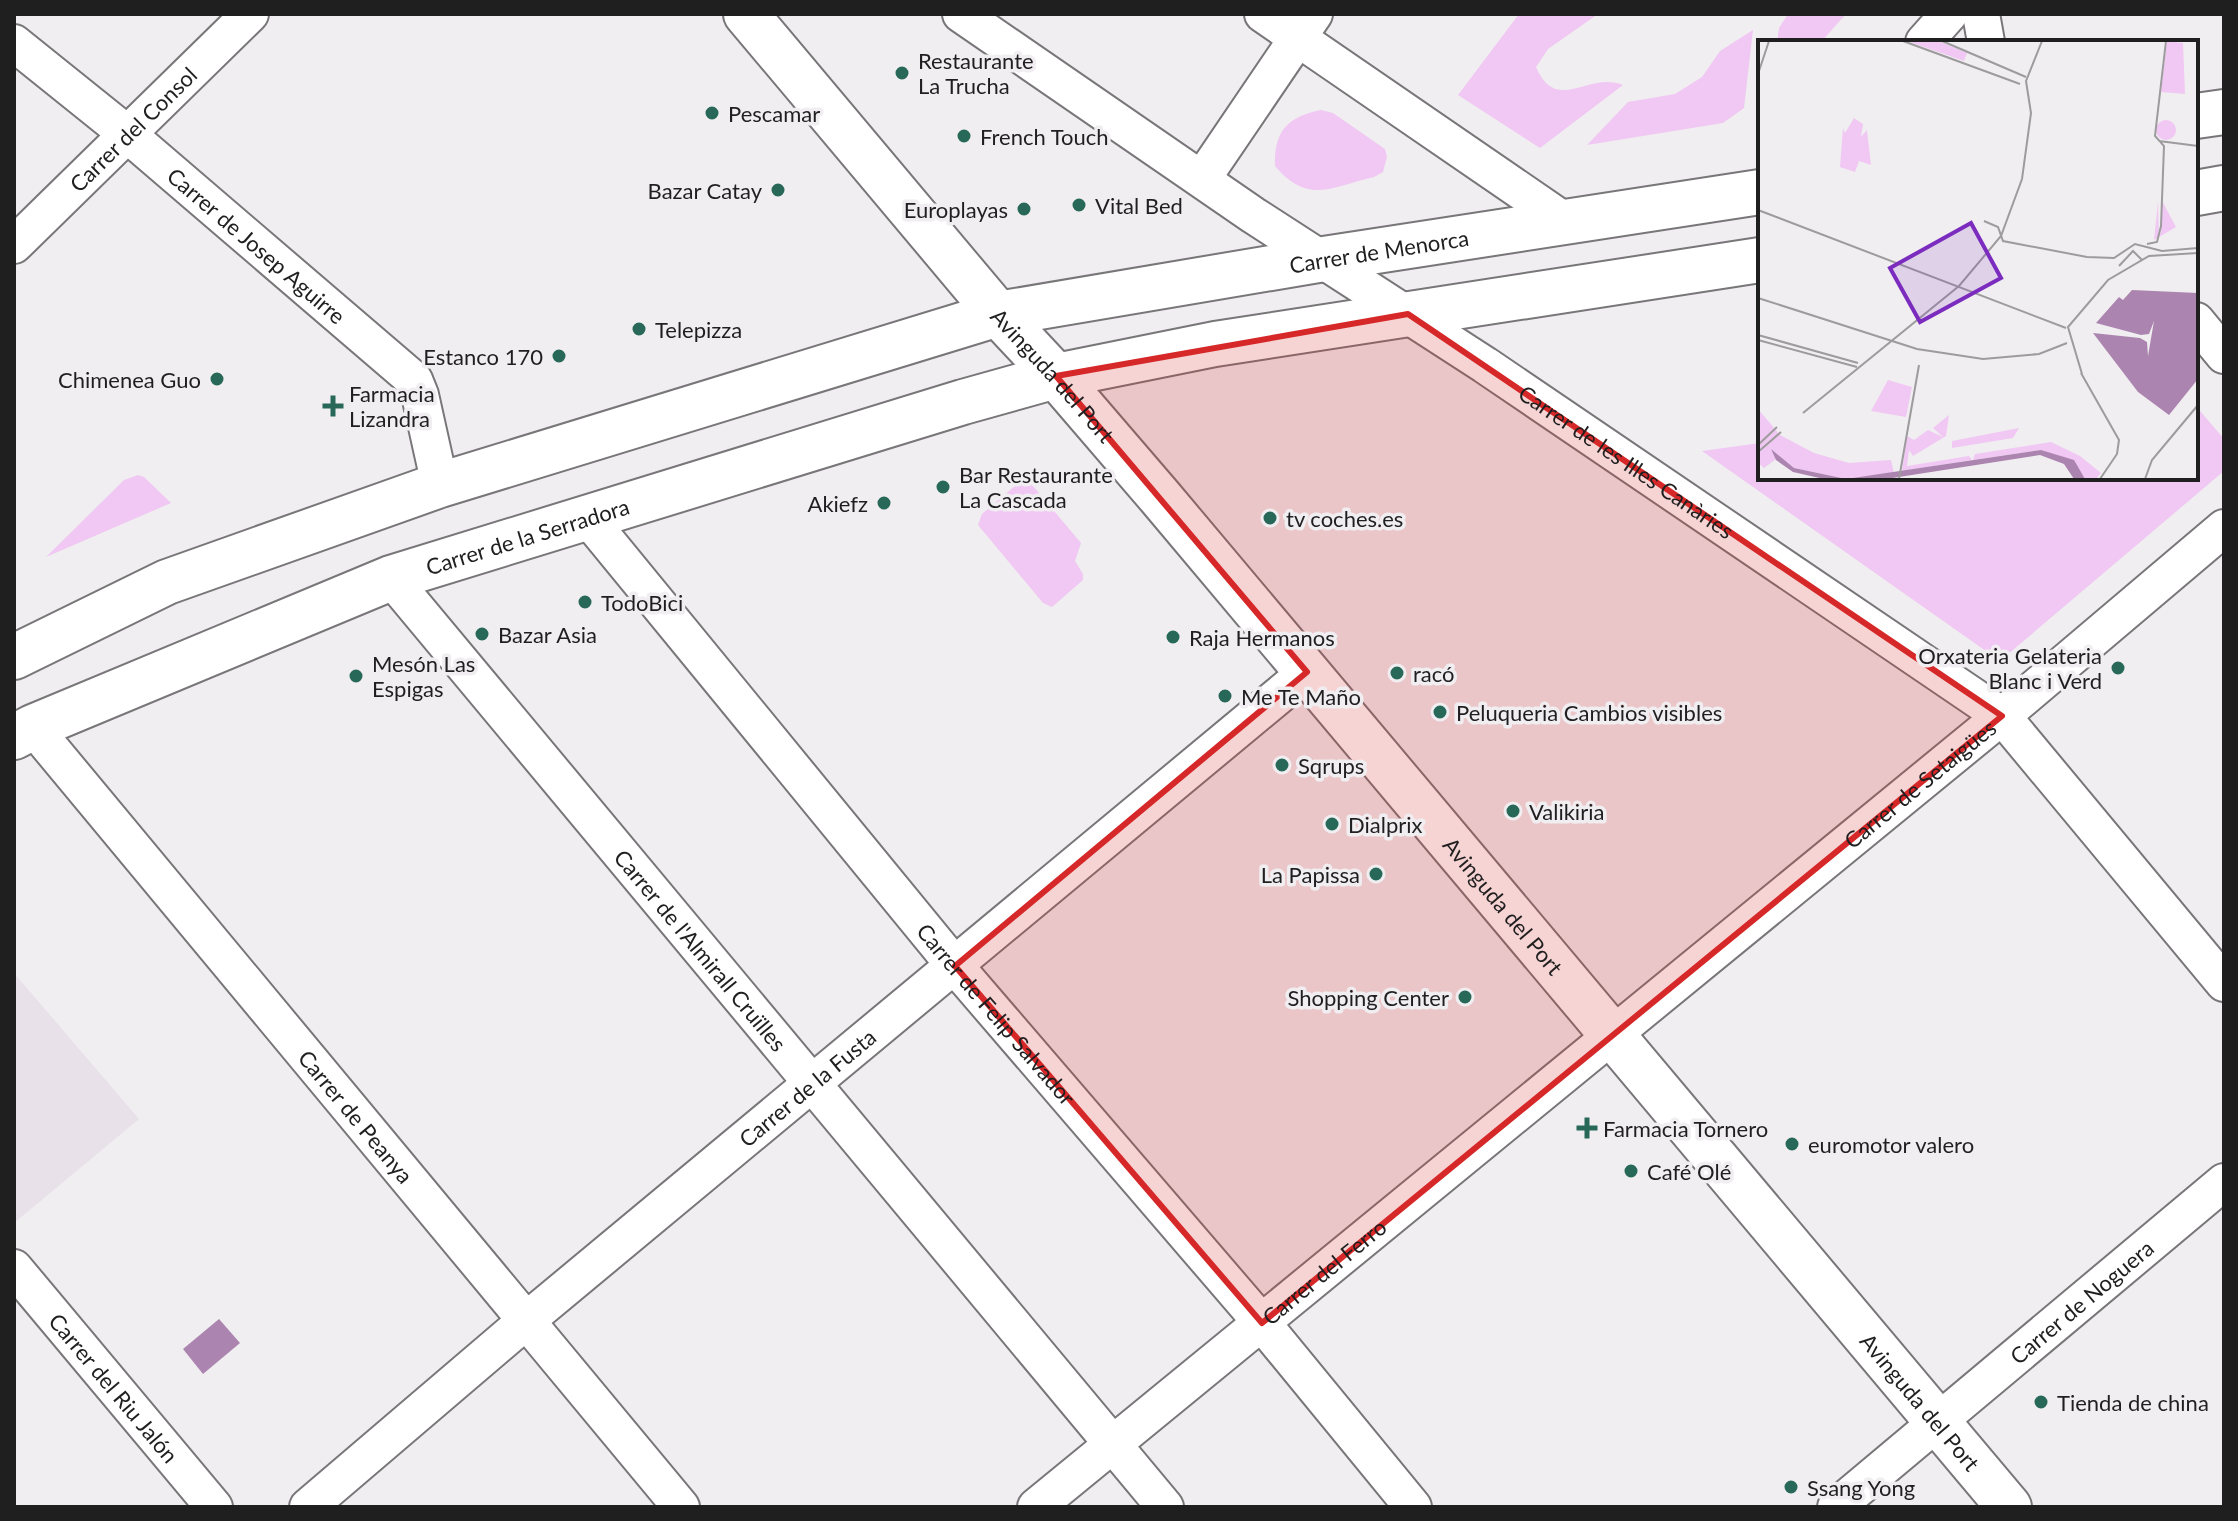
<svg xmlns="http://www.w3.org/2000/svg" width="2238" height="1521" font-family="Lato,sans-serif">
  <rect width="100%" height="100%" fill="#f0eef0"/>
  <!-- built -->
  <path fill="#e9e1ea" d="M 14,973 L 139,1119 L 14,1223 Z"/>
  <!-- green -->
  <path fill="#f0c8f3" d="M 1519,14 L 1598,14 L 1548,49 L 1536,67 C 1557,115 1588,71 1623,85 L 1540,148 L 1458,95 Z
    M 1788,14 L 1846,14 L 1821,42 L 1777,42 L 1779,28 Z
    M 1753,30 L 1744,108 L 1723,123 L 1587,145 L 1628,102 L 1675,94 L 1702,77 L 1720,51 Z
    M 1321,110 L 1333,113 L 1385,149 L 1387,157 L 1383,172 L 1374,177 C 1331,187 1308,205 1275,166 C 1274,130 1288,117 1321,110 Z
    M 2196,406 L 2224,439 L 2224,471 L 2000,661 L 1702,451 L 1760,443 L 1760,478 L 2196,478 Z
    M 138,475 L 144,477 L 171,503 L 46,557 L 124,480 Z
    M 1023,479 L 1033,486 L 1081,543 L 1075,561 L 1083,574 L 1083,580 L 1052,607 L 1043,603 L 978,525 L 982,514 Z"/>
  <!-- water -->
  <path fill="#ac84b0" d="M 219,1319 L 240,1343 L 203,1374 L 183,1349 Z"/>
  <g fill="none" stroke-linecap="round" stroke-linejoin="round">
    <!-- minor casing -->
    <g stroke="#787678" stroke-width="40">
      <g id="minor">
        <path id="s1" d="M 961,14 L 1253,215 L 1485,365 L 2002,716 L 2224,983"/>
        <path d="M 1263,14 L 1566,222"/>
        <path d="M 1981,14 L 1986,42"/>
        <path d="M 1924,42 L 1949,14"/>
        <path id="s2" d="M 14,43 L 126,133 L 414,380 L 420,395 L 440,485"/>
        <path d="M 1202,179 L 1314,14"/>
        <path id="s3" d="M 14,245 L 250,14"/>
        <path d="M 2196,321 L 2224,355"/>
        <path id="s4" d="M 587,517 L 955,966 L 1262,1323 L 1413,1507"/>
        <path id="s5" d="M 391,578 L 1165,1507"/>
        <path id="s6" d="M 33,727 L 681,1507"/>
        <path id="s7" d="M 14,1268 L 214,1507"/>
        <path id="s8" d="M 308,1507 L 527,1320 L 1307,672"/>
        <path id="s9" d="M 1036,1507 L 2002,716 L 2224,528"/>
        <path id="s10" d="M 1836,1507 L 2224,1182"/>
      </g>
    </g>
    <!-- major casing -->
    <g stroke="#787678" stroke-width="48">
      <g id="major">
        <path id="s11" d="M 746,14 L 998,314 L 1056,376 L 1160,497 L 2009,1507"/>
        <path d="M 2196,116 L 2224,112"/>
        <path d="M 2196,193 L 2224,188"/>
        <path id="s12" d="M 14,657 L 167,582 L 440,485 L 998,314 L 1324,259 L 1760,192"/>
        <path id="s13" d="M 14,737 L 33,727 L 391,578 L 963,402 L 1056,376 L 1215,344 L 1760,260"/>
      </g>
    </g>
    <!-- minor -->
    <use href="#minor" stroke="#fff" stroke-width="36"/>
    <!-- major -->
    <use href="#major" stroke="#fff" stroke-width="44"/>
  </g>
  <!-- marked area -->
  <path fill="#d62828" fill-opacity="0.2" stroke="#d62828" stroke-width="6" stroke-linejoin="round" d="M 1408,314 L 2002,716 L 1262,1323 L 955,966 L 1307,672 L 1056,376 Z"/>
  <!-- markers -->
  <g fill="#276858" stroke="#f0eef0" stroke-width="3">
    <circle cx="902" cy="73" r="8"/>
    <circle cx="712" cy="113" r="8"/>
    <circle cx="964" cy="136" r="8"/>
    <circle cx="778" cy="190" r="8"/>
    <circle cx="1079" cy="205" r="8"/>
    <circle cx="1024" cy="209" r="8"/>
    <circle cx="639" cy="329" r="8"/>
    <circle cx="559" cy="356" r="8"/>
    <circle cx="217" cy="379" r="8"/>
    <path d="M329 394h8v8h8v8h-8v8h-8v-8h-8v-8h8z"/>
    <circle cx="943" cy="487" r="8"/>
    <circle cx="884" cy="503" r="8"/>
    <circle cx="1270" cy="518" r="8"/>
    <circle cx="585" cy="602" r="8"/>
    <circle cx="482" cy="634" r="8"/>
    <circle cx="1173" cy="637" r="8"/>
    <circle cx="2118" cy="668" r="8"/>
    <circle cx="1397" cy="673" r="8"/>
    <circle cx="356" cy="676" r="8"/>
    <circle cx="1225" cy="696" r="8"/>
    <circle cx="1440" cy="712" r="8"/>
    <circle cx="1282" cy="765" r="8"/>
    <circle cx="1513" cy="811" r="8"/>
    <circle cx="1332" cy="824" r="8"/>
    <circle cx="1376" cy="874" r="8"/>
    <circle cx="1465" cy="997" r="8"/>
    <path d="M1583 1116h8v8h8v8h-8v8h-8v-8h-8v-8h8z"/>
    <circle cx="1792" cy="1144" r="8"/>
    <circle cx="1631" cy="1171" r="8"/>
    <circle cx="2041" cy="1402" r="8"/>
    <circle cx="1791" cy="1487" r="8"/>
  </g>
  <g text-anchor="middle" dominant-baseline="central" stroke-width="7" stroke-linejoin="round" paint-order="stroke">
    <!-- poi labels -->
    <g font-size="22" fill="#201f20" stroke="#f0eef0" text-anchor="start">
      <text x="918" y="60">Restaurante<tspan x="918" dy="25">La Trucha</tspan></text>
      <text x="728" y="113">Pescamar</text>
      <text x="980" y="136">French Touch</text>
      <text x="762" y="190" text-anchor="end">Bazar Catay</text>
      <text x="1095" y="205">Vital Bed</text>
      <text x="1008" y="209" text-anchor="end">Europlayas</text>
      <text x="655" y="329">Telepizza</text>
      <text x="543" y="356" text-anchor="end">Estanco 170</text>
      <text x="201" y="379" text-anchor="end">Chimenea Guo</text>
      <text x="349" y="393">Farmacia<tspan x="349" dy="25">Lizandra</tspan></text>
      <text x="959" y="474">Bar Restaurante<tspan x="959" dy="25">La Cascada</tspan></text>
      <text x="868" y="503" text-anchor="end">Akiefz</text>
      <text x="1286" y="518">tv coches.es</text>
      <text x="601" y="602">TodoBici</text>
      <text x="498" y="634">Bazar Asia</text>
      <text x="1189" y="637">Raja Hermanos</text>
      <text x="2102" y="655" text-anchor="end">Orxateria Gelateria<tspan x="2102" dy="25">Blanc i Verd</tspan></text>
      <text x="372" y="663">Mesón Las<tspan x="372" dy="25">Espigas</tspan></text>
      <text x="1413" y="673">racó</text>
      <text x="1241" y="696">Me Te Maño</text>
      <text x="1456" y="712">Peluqueria Cambios visibles</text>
      <text x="1298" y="765">Sqrups</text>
      <text x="1529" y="811">Valikiria</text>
      <text x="1348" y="824">Dialprix</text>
      <text x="1360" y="874" text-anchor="end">La Papissa</text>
      <text x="1449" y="997" text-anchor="end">Shopping Center</text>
      <text x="1603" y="1128">Farmacia Tornero</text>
      <text x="1808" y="1144">euromotor valero</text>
      <text x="1647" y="1171">Café Olé</text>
      <text x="2057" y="1402">Tienda de china</text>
      <text x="1807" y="1487">Ssang Yong</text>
    </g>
    <!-- street labels -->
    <g font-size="22" fill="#201f20" stroke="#f0eef0">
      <text stroke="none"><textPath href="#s3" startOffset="166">Carrer del Consol</textPath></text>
      <text stroke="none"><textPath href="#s2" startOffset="316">Carrer de Josep Aguirre</textPath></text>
      <text stroke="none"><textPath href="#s12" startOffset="1430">Carrer de Menorca</textPath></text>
      <text stroke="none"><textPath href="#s11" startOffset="474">Avinguda del Port</textPath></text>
      <text stroke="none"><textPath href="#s1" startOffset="802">Carrer de les Illes Canàries</textPath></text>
      <text stroke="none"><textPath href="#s13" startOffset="552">Carrer de la Serradora</textPath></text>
      <text stroke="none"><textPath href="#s9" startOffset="1142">Carrer de Setaigües</textPath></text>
      <text stroke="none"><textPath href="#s11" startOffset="1170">Avinguda del Port</textPath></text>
      <text stroke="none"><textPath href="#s5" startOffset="484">Carrer de l'Almirall Cruïlles</textPath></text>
      <text stroke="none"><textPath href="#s4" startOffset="644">Carrer de Felip Salvador</textPath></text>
      <text stroke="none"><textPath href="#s8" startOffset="652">Carrer de la Fusta</textPath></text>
      <text stroke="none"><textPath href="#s6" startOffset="506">Carrer de Peanya</textPath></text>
      <text stroke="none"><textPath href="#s9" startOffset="372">Carrer del Ferro</textPath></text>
      <text stroke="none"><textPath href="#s10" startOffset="320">Carrer de Noguera</textPath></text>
      <text stroke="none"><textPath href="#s7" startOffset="156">Carrer del Riu Jalón</textPath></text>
      <text stroke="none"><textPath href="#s11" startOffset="1818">Avinguda del Port</textPath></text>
    </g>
  </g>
  <!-- overview -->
  <g transform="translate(1758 40)">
    <rect width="440" height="440" fill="#f0eef0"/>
    <path d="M 149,1 L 180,1 L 209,13 L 206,21 ZM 409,1 L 425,3 L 427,54 L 403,52 ZM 96,78 L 105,84 L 103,97 L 109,90 L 113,125 L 101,121 L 97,132 L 82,127 L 85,88 L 87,93 ZM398 90a10 10 0 1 1 20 0a10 10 0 1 1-20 0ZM 403,159 L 418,187 L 396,200 L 400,162 L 401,196 L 403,192 ZM 130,340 L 154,347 L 148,377 L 113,371 ZM 0,369 L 22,395 L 56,413 L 91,423 L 133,420 L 136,433 L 87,439 L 36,428 L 13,409 L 18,419 L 6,428 L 0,423 ZM 191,375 L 188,396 L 155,416 L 151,410 L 149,426 L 211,416 L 214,420 L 144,431 L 149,396 L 156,400 L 170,390 L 185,397 L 175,388 ZM 261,388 L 255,398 L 194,408 L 194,401 ZM 293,402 L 322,416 L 343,433 L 338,439 L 327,439 L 315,423 L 283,410 L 215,420 L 217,414 Z" fill="#f0c8f3"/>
    <path d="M 374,250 L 440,253 L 440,339 L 411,375 L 380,352 L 335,293 L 382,298 L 389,302 L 390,316 L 396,281 L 391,294 L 383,295 L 338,283 L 361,257 L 365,260 ZM 13,409 L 36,428 L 88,439 L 283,410 L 316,420 L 327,439 L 316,439 L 306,424 L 282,415 L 128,439 L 66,439 L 35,432 L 18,420 Z" fill="#ac84b0"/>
    <path fill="none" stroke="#9d9b9d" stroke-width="2" d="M 145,1 L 262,44M 184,1 L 268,37M 0,34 L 11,1M 401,101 L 440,106M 0,170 L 308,288M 226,181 L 240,187 L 245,201 L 329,217 L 356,218 L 377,204 L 404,211 L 440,208M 389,204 L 399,202 L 403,186 L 406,106 L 397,96 L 408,1M 361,226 L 375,211 L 384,220M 0,258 L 159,309 L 225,319 L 281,314 L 309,303M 0,295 L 100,323M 0,300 L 99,327M 323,333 L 361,400 L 359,414 L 342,439M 324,334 L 310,287 L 350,240 L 391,216 L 440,213M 45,373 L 201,246 L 243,196 L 264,139 L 273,73 L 268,41 L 284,1M 0,405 L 19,387M 0,412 L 23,392M 141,439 L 161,325M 387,439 L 394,420 L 440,365"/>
    <path fill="#7b2cbf" fill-opacity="0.15" stroke="#7b2cbf" stroke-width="4" d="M 213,183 L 243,238 L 162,282 L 132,228 Z"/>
    <rect width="440" height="440" fill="none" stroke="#201f20" stroke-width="4"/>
  </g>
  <!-- border -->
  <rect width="2238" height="1521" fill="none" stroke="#201f20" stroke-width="32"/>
</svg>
